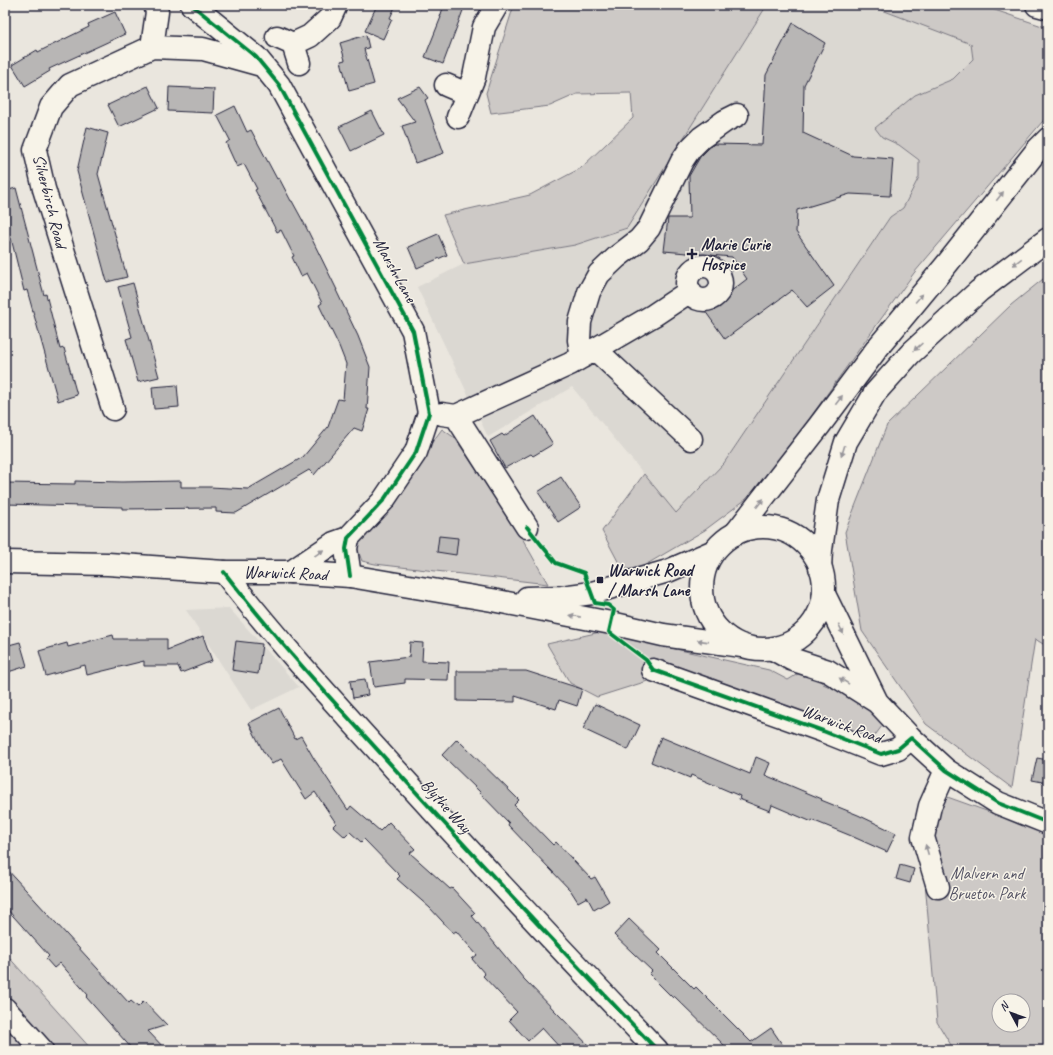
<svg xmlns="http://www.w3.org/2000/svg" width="1053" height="1055" font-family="Caveat,sans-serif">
  <rect width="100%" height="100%" fill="#eae6de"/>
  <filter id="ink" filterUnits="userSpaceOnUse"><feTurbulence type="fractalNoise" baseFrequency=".025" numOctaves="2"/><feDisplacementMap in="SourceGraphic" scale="8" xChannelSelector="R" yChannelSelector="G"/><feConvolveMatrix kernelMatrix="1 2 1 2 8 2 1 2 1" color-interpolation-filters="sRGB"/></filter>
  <g filter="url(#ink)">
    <!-- built -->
    <path fill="#dbd8d2" d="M 767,5 L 869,5 L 971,43 L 973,59 L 953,79 L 915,95 L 882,137 L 899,145 L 919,161 L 919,177 L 903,208 L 890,217 L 724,463 L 676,513 L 572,387 L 488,437 L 417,287 L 464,264 L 575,245 L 627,228 Z
      M 229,608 L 299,687 L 251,710 L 186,610 Z"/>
    <!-- green -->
    <path fill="#cdc9c6" stroke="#787680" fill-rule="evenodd" d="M 514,5 L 767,5 L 627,228 L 575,245 L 464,264 L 443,215 L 530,195 L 581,168 L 633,118 L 631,93 L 577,94 L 550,106 L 491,113 L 486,93 Z
      M 869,5 L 980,5 L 1048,28 L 1048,115 L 914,273 L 807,422 L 749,497 L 705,530 L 635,571 L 621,567 L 602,531 L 644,474 L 676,513 L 724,463 L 890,217 L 903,208 L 919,177 L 919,160 L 899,145 L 882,137 L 875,128 L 915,95 L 953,79 L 973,59 L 971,44 Z
      M 1048,275 L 1048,647 L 1035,639 L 1012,788 L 926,724 L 862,631 L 845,532 L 887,425 L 1011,305 Z
      M 442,429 L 455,438 L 522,538 L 548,584 L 375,564 L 362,561 L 356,545 Z
      M 600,632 L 769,670 L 788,680 L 809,667 L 823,684 L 846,694 L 885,722 L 867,746 L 654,679 L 597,697 L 570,683 L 547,644 Z
      M 925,789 L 1048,833 L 1048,1050 L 954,1050 L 937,1022 L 925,882 L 918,819 ZM 999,1001 L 1023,1001 L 1023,1025 L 999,1025 Z
      M 5,953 L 92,1050 L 51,1050 L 5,999 Z
      M 5,1020 L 32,1050 L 5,1050 Z"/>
    <!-- building -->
    <path fill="#b8b6b5" stroke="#22223b" d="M 377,5 L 396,5 L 390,18 L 392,19 L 383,39 L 365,31 Z
      M 444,5 L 465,5 L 443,64 L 425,57 L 441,17 L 440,17 Z
      M 115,12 L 125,34 L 49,69 L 50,71 L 25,86 L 12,65 L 37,50 L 38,52 L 89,27 L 88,24 Z
      M 793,23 L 825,43 L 804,85 L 803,133 L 853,156 L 893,159 L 890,196 L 850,194 L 797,210 L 796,232 L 834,286 L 807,307 L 792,290 L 725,339 L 705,311 L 747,279 L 732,257 L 664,251 L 668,218 L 690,218 L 689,176 L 700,157 L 709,148 L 714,144 L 762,145 L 766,75 Z
      M 366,35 L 369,48 L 364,49 L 374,84 L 349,91 L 341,61 L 345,60 L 340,43 Z
      M 148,86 L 159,108 L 119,127 L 108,105 Z
      M 169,87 L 214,89 L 213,113 L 168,111 Z
      M 420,87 L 428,98 L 425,100 L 444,153 L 415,163 L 402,126 L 415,122 L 397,98 Z
      M 235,106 L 247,132 L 251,130 L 277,179 L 279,178 L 291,201 L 292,201 L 304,223 L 337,290 L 336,290 L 358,336 L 370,367 L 367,409 L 369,409 L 362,431 L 354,428 L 314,475 L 309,470 L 236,513 L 216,512 L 216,508 L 122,509 L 122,507 L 5,504 L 5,483 L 75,484 L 75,481 L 122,482 L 181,481 L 181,487 L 210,487 L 248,489 L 303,457 L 328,427 L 338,399 L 343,400 L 346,364 L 339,346 L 319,305 L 322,303 L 307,273 L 301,276 L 292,257 L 294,256 L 281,230 L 277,232 L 255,190 L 257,189 L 244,164 L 237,167 L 226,143 L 230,140 L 217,115 Z
      M 372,111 L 384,135 L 351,151 L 339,127 Z
      M 87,127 L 108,133 L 98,174 L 127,277 L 107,282 L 77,171 Z
      M 16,188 L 44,295 L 46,294 L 60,349 L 64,348 L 77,395 L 58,401 L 27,290 L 24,291 L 11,238 L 9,238 L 5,223 L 5,191 Z
      M 438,234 L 447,255 L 417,268 L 408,247 Z
      M 133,283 L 159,377 L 138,382 L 126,339 L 132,337 L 118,287 Z
      M 177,385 L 179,407 L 154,409 L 152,387 Z
      M 535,416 L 553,444 L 533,456 L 531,454 L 505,468 L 490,441 L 502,434 L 504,436 Z
      M 561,477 L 581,507 L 558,522 L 538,492 Z
      M 439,536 L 458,538 L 456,555 L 437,552 Z
      M 113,635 L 114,639 L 167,639 L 167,650 L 203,636 L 212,661 L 181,673 L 178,666 L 144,666 L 144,661 L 87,675 L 85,665 L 46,676 L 39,651 L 67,643 L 68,647 Z
      M 236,641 L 262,644 L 258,674 L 232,670 Z
      M 20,642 L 27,666 L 5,673 L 5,646 Z
      M 410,642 L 423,643 L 422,661 L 449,662 L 448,680 L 405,679 L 405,683 L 374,687 L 370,662 L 409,657 Z
      M 457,671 L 526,671 L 582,689 L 577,706 L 559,700 L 556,709 L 515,696 L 515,702 L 457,701 Z
      M 365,679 L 368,695 L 353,698 L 350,681 Z
      M 595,704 L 640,725 L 628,750 L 583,729 Z
      M 279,708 L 295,739 L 301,736 L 313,757 L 348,810 L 351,806 L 380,831 L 389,822 L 415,849 L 410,853 L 450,889 L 452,888 L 475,913 L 472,916 L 524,979 L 593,1050 L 562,1050 L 542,1028 L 528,1041 L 509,1020 L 517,1012 L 483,976 L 485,974 L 472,959 L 477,955 L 456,931 L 453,933 L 430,908 L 397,879 L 400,876 L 364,839 L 361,842 L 350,832 L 345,837 L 333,826 L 336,823 L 315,792 L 306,799 L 281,759 L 272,764 L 263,751 L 249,723 Z
      M 661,737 L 750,774 L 756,757 L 770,763 L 765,775 L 822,799 L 821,800 L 858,815 L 896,833 L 887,852 L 849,835 L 812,820 L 812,822 L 772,805 L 770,811 L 739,799 L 740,796 L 691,775 L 690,778 L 651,762 Z
      M 457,739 L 519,800 L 514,805 L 553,845 L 556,842 L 591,879 L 595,877 L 609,901 L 594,910 L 587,897 L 578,902 L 571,891 L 508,825 L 509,823 L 479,792 L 480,792 L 442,755 Z
      M 1037,758 L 1048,760 L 1048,783 L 1032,780 Z
      M 900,865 L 914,869 L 910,883 L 896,879 Z
      M 5,867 L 129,1003 L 131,1001 L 138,1007 L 144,1001 L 167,1025 L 148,1031 L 166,1050 L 133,1050 L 86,997 L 88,995 L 60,963 L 54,968 L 46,959 L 49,956 L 5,907 Z
      M 629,919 L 661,950 L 658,953 L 694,989 L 696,987 L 751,1042 L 771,1028 L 786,1050 L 729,1050 L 674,996 L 673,998 L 649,974 L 652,971 L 614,935 Z"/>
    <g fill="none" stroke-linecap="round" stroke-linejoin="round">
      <!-- minor casing -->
      <g stroke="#22223b" stroke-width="25">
        <path id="minor" d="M 192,5 L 256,57 L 279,85 L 413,331 L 429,413 L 416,452 L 383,501 L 348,538 L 346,549 L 350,576
          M 277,37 L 293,44 L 310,36 L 330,18 L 336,5
          M 293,44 L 299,63
          M 152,47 L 157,12 L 155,5
          M 446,85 L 467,94
          M 458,117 L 474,77 L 484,27 L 497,5
          M687 283a17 17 0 1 1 34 0a17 17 0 1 1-34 0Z
          M 595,349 L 691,439
          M 582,357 L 579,340 L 580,322 L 589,292 L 599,274 L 617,257 L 639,240 L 649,228 L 682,161 L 690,149 L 701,138 L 725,121 L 737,115
          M 113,409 L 44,189 L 35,150 L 51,107 L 70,85 L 152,47 L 203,49 L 261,65
          M 442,414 L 456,416 L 527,527
          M 456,416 L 570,364 L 654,315 L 690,291
          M 224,572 C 277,641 336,704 394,768 C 480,863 568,957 657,1050
          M 291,572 L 334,543 L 348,538
          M 824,594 L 877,702
          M 773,649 L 791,659 L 828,671 L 877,702 L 911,738 L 946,770 L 998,803 L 1048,823
          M 653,670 L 823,731 L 881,754 L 898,749 L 911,738
          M 938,887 L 923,837 L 930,806 L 946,770
          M 5,1009 L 42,1050"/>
      </g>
      <!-- major casing -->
      <g stroke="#22223b" stroke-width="25">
        <g id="major">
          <circle cx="763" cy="588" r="61"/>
          <path id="s1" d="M 5,562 L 108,564 L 224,572 L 291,572 L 350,576 L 492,600 L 611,623 L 663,635 L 742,646"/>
          <path d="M 527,598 L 562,597 L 592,593 L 668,571 L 714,551"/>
        </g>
      </g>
      <!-- highway casing -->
      <g stroke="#22223b" stroke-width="25">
        <path id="highway" d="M 1037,5 L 1048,8
          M 735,534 L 819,426 L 879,346 L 947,264 L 1038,149 L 1048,139
          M 820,568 L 821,550 L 828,500 L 846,442 L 875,393 L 911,353 L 979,291 L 1048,239"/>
      </g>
      <!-- minor -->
      <use href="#minor" stroke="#f7f3e8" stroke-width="22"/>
      <!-- major -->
      <use href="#major" stroke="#f7f3e8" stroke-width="22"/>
      <!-- highway -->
      <use href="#highway" stroke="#f7f3e8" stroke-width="22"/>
      <!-- cycleway casing -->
      <g stroke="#f7f3e8" stroke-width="6">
        <path id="cycleway" d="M 192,5 L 256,57 L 279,85 L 413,331 L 429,413 L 416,452 L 383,501 L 348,538 L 346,549 L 350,576
          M 527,527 L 556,563 L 584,573 L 595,603 L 608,605 L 614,610 L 609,632 L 646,660 L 653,670 L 823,731 L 881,754 L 898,749 L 911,738 L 946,770 L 998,803 L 1048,823
          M 224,572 C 277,641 336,704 394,768 C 480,863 568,957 657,1050"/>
      </g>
      <!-- cycleway -->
      <use href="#cycleway" stroke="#00873e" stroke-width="4"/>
    </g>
    <!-- one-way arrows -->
    <defs><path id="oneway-solid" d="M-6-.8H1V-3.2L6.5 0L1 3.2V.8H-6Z"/></defs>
    <g fill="#97959a">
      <use href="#oneway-solid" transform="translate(1000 196) rotate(-52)"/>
      <use href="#oneway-solid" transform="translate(1017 262) rotate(143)"/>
      <use href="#oneway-solid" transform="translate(919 298) rotate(-50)"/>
      <use href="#oneway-solid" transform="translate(918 347) rotate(138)"/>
      <use href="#oneway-solid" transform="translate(839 400) rotate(-53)"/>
      <use href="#oneway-solid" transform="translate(843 451) rotate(107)"/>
      <use href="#oneway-solid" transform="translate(760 503) rotate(-52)"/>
      <use href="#oneway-solid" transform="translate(319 553) rotate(-34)"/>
      <use href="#oneway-solid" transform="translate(575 616) rotate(-169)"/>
      <use href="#oneway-solid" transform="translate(841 629) rotate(64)"/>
      <use href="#oneway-solid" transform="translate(703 641) rotate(-172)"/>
      <use href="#oneway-solid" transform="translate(844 681) rotate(-148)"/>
      <use href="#oneway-solid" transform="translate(927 850) rotate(-106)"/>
    </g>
  </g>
  <!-- markers -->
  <g fill="#22223b" stroke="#f7f3e8" stroke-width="1.5">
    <path d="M690 248h4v4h4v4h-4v4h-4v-4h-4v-4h4z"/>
    <rect x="596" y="576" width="8" height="8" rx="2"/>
  </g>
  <g text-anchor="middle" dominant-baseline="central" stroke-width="3" stroke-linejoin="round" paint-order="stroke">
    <!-- street labels -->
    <g font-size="17" fill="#22223b" stroke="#f7f3e8">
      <text transform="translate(50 201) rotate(76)">Silverbirch Road</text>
      <text transform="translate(395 270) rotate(61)">Marsh Lane</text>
      <text stroke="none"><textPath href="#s1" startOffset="281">Warwick Road</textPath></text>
      <text transform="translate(842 724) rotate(20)">Warwick Road</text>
      <text transform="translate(446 806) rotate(48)">Blythe Way</text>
    </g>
    <!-- poi labels -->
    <g font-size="17" font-weight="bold" fill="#22223b" stroke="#f7f3e8" text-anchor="start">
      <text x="701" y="244">Marie Curie<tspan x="701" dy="20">Hospice</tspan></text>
      <text x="608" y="570">Warwick Road<tspan x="608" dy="20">/ Marsh Lane</tspan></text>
    </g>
    <!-- park labels -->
    <g font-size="17" fill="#555465" stroke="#f7f3e8">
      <text x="987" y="873">Malvern and<tspan x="987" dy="20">Brueton Park</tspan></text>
    </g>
  </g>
  <!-- margin -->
  <rect width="1053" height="1055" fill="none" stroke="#f7f3e8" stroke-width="20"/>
  <rect x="10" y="10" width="1033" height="1035" fill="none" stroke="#22223b" stroke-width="1.5" filter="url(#ink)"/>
  <!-- north arrow -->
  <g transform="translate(1011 1013) rotate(311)"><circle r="19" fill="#f7f3e8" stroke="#a29fa3"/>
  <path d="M0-3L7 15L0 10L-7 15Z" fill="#22223b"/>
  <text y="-6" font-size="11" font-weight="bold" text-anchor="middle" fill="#22223b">N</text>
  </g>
</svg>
